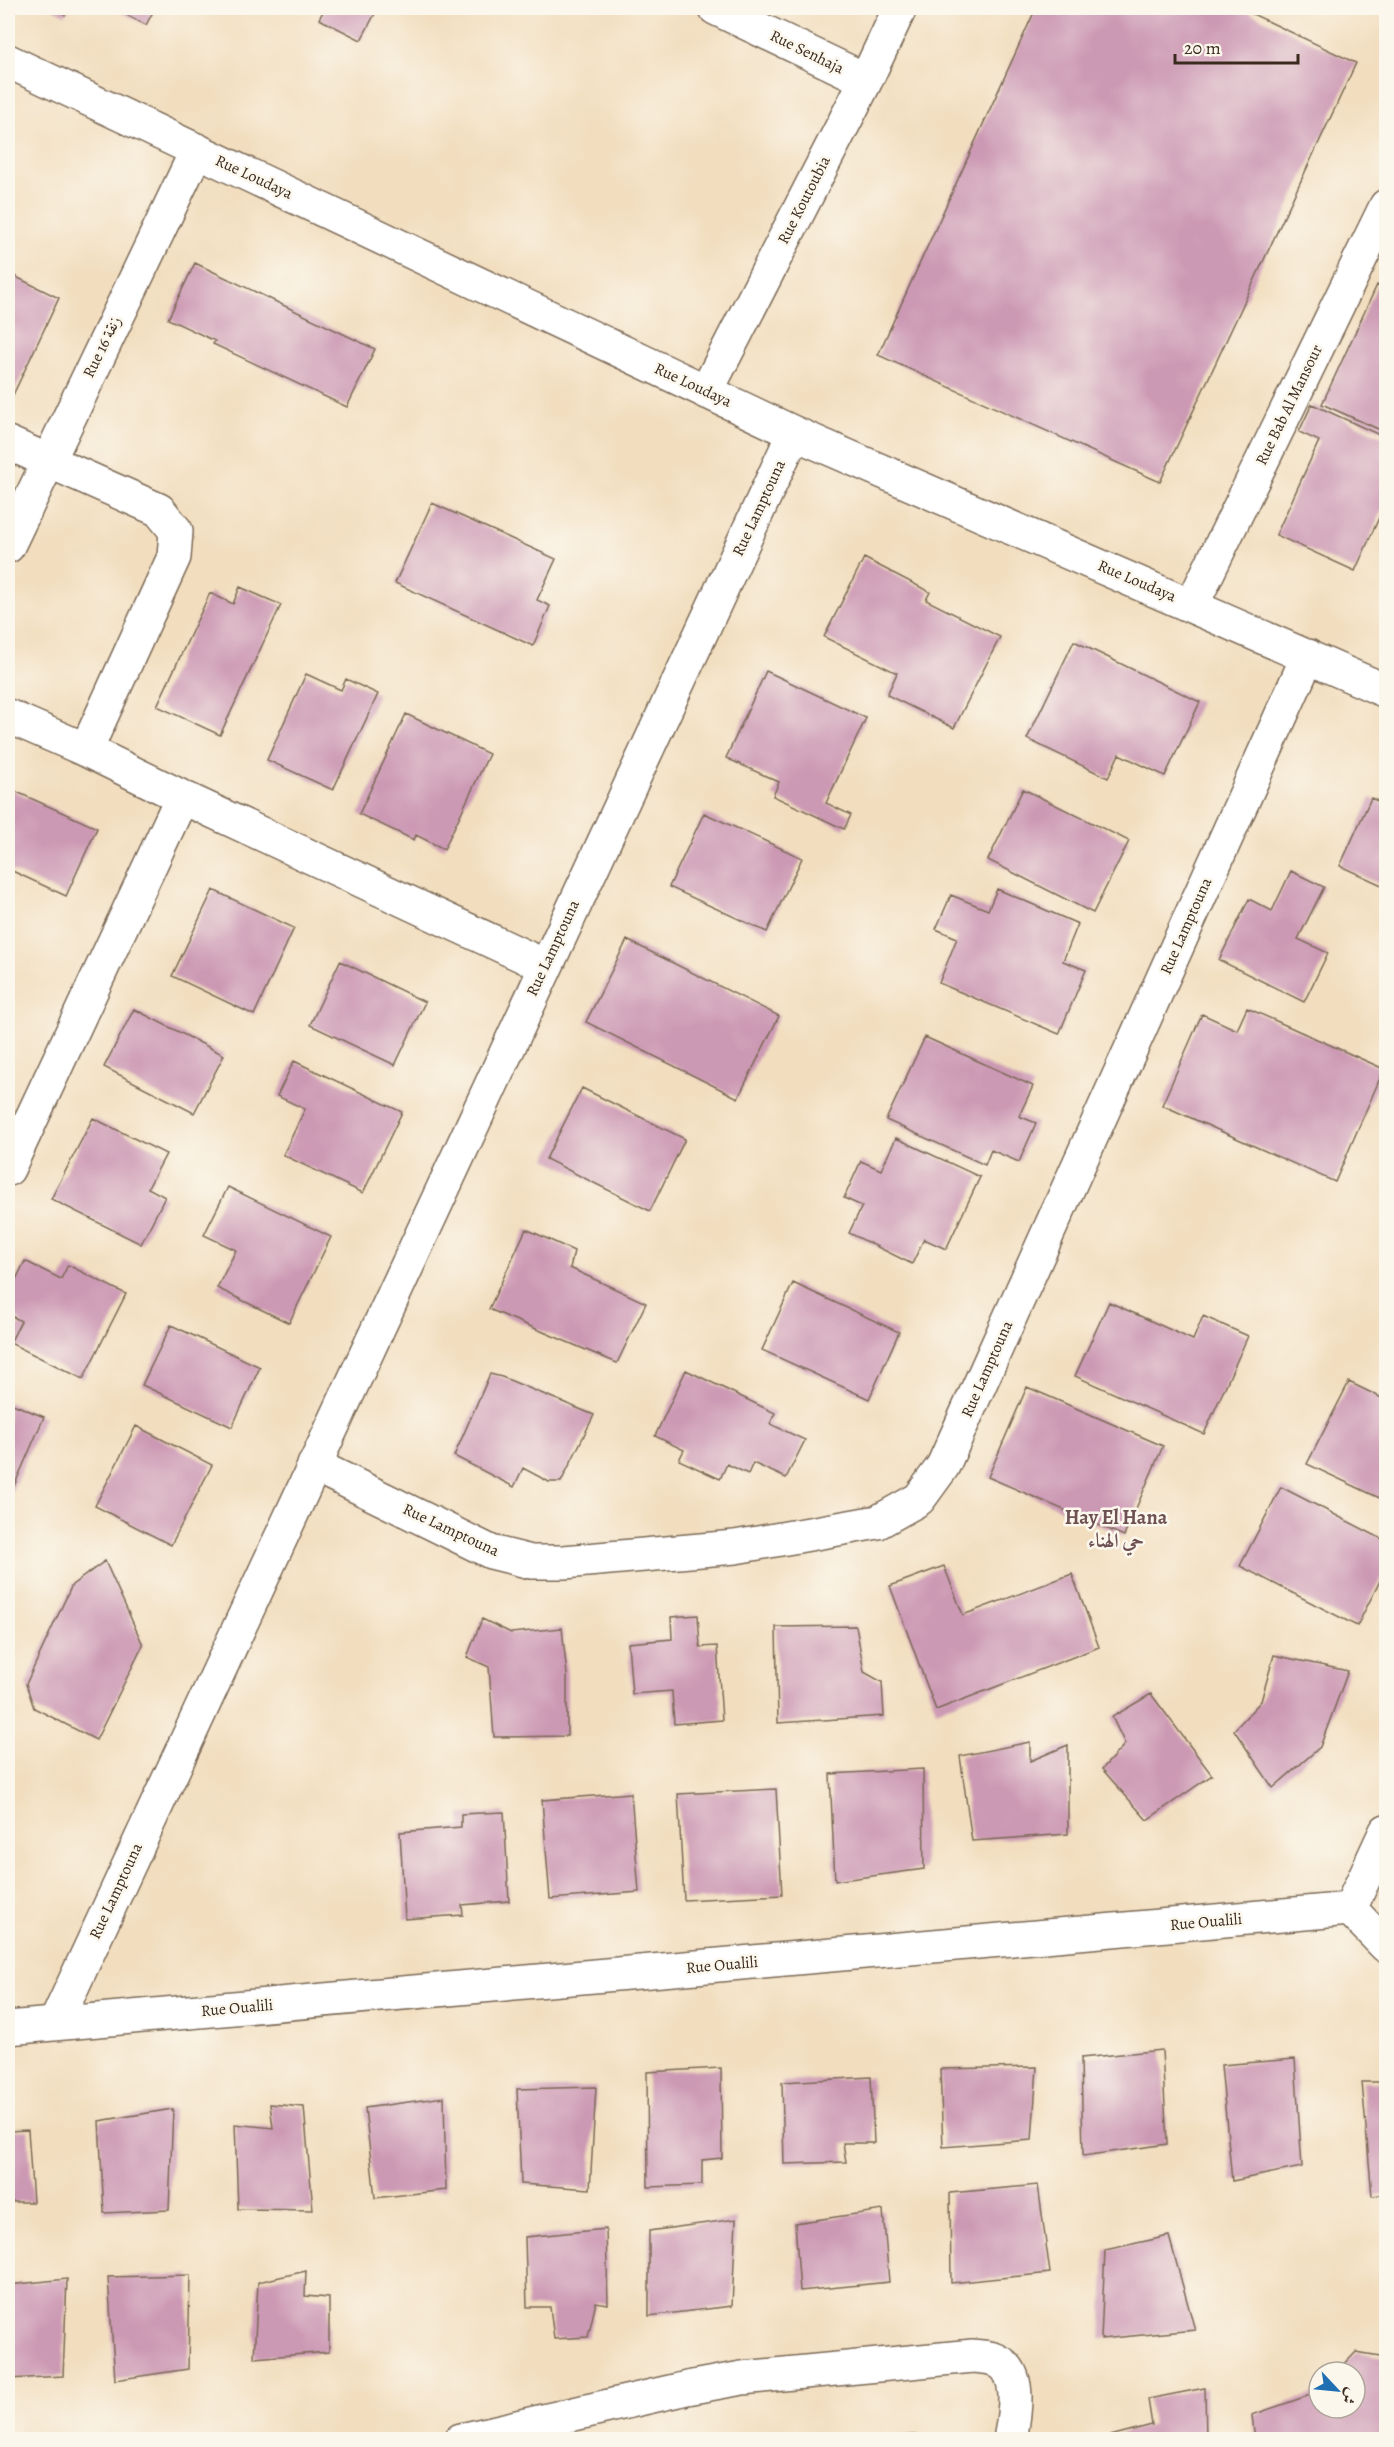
<svg xmlns="http://www.w3.org/2000/svg" width="1394" height="2447" font-family="Alegreya,Amiri,serif">
  <rect width="100%" height="100%" fill="#fbf7ec"/>
  <filter id="ink" filterUnits="userSpaceOnUse"><feTurbulence type="fractalNoise" baseFrequency=".0167" numOctaves="2"/><feDisplacementMap in="SourceGraphic" scale="12" xChannelSelector="R" yChannelSelector="G"/><feConvolveMatrix kernelMatrix="1 2 1 2 8 2 1 2 1" color-interpolation-filters="sRGB"/></filter>
  <filter id="wash" filterUnits="userSpaceOnUse"><feTurbulence type="fractalNoise" baseFrequency=".008" numOctaves="4" result="noise"/><feDisplacementMap in="SourceGraphic" scale="24" xChannelSelector="R" yChannelSelector="G"/><feGaussianBlur stdDeviation="1.35" result="paint"/><feColorMatrix in="noise" values="0 0 0 0 0 0 0 0 0 0 0 0 0 0 0 0 0 1.4 0 .05"/><feComposite in="paint" operator="in"/></filter>
  <g filter="url(#wash)">
    <rect width="100%" height="100%" fill="#f2debf"/>
    <g id="blocks">
      <!-- building -->
      <path fill="#cc99b4" d="M 51,8 L 70,8 L 65,15 Z
        M 113,8 L 155,8 L 146,25 Z
        M 325,8 L 378,8 L 361,40 L 319,19 Z
        M 1036,8 L 1240,8 L 1356,63 L 1160,482 L 878,355 Z
        M 195,263 L 375,349 L 347,407 L 213,344 L 215,341 L 168,319 Z
        M 8,273 L 59,298 L 12,397 L 8,395 Z
        M 1377,285 L 1386,289 L 1385,432 L 1322,404 Z
        M 1312,404 L 1386,438 L 1386,502 L 1355,571 L 1276,535 L 1319,441 L 1299,432 Z
        M 432,503 L 556,559 L 537,600 L 550,606 L 533,646 L 395,583 Z
        M 864,558 L 930,592 L 926,600 L 1000,637 L 954,728 L 887,695 L 897,673 L 824,637 Z
        M 240,587 L 281,605 L 220,735 L 157,706 L 210,593 L 233,604 Z
        M 1074,641 L 1200,702 L 1165,776 L 1119,754 L 1108,778 L 1027,739 Z
        M 766,671 L 866,718 L 826,803 L 851,815 L 844,829 L 773,796 L 779,782 L 726,758 Z
        M 306,674 L 341,690 L 346,679 L 378,694 L 333,790 L 267,760 Z
        M 406,714 L 489,754 L 444,849 L 416,835 L 414,840 L 359,814 Z
        M 8,788 L 97,828 L 66,896 L 8,869 Z
        M 1023,789 L 1129,841 L 1093,913 L 988,860 Z
        M 1371,798 L 1386,805 L 1386,887 L 1340,866 Z
        M 704,813 L 802,858 L 767,932 L 669,887 Z
        M 1291,871 L 1324,887 L 1298,939 L 1328,953 L 1304,1002 L 1219,960 L 1249,899 L 1272,911 Z
        M 997,889 L 1078,924 L 1063,961 L 1086,970 L 1059,1034 L 939,983 L 957,938 L 936,929 L 951,895 L 988,910 Z
        M 213,890 L 294,928 L 254,1015 L 172,976 Z
        M 627,940 L 779,1016 L 738,1098 L 586,1022 Z
        M 8,955 L 13,958 L 8,967 Z
        M 340,961 L 425,1002 L 395,1065 L 310,1025 Z
        M 1247,1008 L 1384,1069 L 1335,1182 L 1162,1105 L 1202,1014 L 1237,1030 Z
        M 134,1009 L 224,1055 L 194,1113 L 104,1067 Z
        M 925,1037 L 1033,1086 L 1019,1116 L 1036,1123 L 1019,1162 L 991,1150 L 985,1165 L 886,1120 Z
        M 294,1061 L 402,1112 L 363,1193 L 283,1155 L 305,1109 L 277,1096 Z
        M 582,1088 L 685,1139 L 650,1211 L 546,1159 Z
        M 93,1118 L 166,1154 L 148,1188 L 165,1197 L 141,1244 L 51,1199 Z
        M 896,1138 L 980,1177 L 946,1249 L 924,1239 L 912,1264 L 849,1233 L 862,1206 L 844,1198 L 861,1161 L 881,1170 Z
        M 228,1187 L 331,1237 L 289,1323 L 217,1288 L 236,1250 L 204,1235 Z
        M 526,1229 L 574,1251 L 570,1268 L 646,1303 L 617,1363 L 489,1309 Z
        M 25,1261 L 61,1279 L 68,1265 L 126,1294 L 83,1379 L 10,1343 L 21,1321 L 8,1314 L 8,1296 Z
        M 793,1283 L 899,1332 L 869,1399 L 762,1350 Z
        M 1109,1302 L 1193,1340 L 1203,1316 L 1248,1336 L 1204,1434 L 1075,1376 Z
        M 171,1325 L 260,1367 L 232,1427 L 142,1385 Z
        M 686,1370 L 775,1413 L 770,1424 L 805,1440 L 786,1478 L 753,1463 L 748,1474 L 727,1464 L 720,1479 L 679,1460 L 684,1450 L 655,1436 Z
        M 490,1374 L 502,1377 L 594,1415 L 561,1482 L 549,1482 L 523,1468 L 514,1487 L 454,1456 Z
        M 1349,1382 L 1386,1400 L 1386,1501 L 1307,1464 Z
        M 1027,1387 L 1163,1446 L 1124,1536 L 988,1477 Z
        M 8,1402 L 44,1417 L 8,1500 Z
        M 136,1426 L 212,1465 L 171,1545 L 95,1506 Z
        M 1281,1487 L 1386,1541 L 1386,1569 L 1357,1626 L 1240,1566 Z
        M 105,1561 L 143,1645 L 96,1740 L 34,1708 L 26,1684 L 72,1585 Z
        M 944,1566 L 963,1615 L 1072,1574 L 1099,1647 L 936,1710 L 890,1586 Z
        M 698,1615 L 700,1647 L 717,1646 L 722,1720 L 674,1724 L 672,1691 L 632,1694 L 628,1643 L 672,1639 L 671,1617 Z
        M 482,1619 L 511,1633 L 562,1628 L 567,1675 L 567,1736 L 494,1737 L 489,1667 L 467,1657 Z
        M 856,1626 L 864,1672 L 882,1682 L 884,1716 L 778,1723 L 776,1627 Z
        M 1274,1655 L 1348,1671 L 1320,1747 L 1273,1788 L 1234,1730 L 1261,1701 Z
        M 1151,1694 L 1212,1775 L 1147,1820 L 1102,1769 L 1125,1744 L 1112,1717 Z
        M 1030,1742 L 1030,1761 L 1068,1745 L 1068,1834 L 972,1841 L 960,1756 Z
        M 923,1769 L 924,1869 L 835,1881 L 830,1774 Z
        M 776,1789 L 782,1895 L 684,1900 L 678,1794 Z
        M 631,1793 L 639,1892 L 550,1899 L 542,1800 Z
        M 504,1812 L 509,1901 L 462,1905 L 463,1915 L 405,1919 L 400,1832 L 461,1827 L 461,1814 Z
        M 1162,2050 L 1167,2144 L 1083,2156 L 1081,2058 Z
        M 1295,2059 L 1302,2167 L 1232,2181 L 1221,2065 Z
        M 1037,2067 L 1032,2140 L 943,2147 L 940,2069 Z
        M 721,2068 L 722,2158 L 702,2160 L 702,2185 L 648,2187 L 647,2072 Z
        M 871,2077 L 874,2143 L 843,2143 L 846,2162 L 784,2164 L 782,2082 Z
        M 1362,2082 L 1386,2082 L 1386,2194 L 1372,2196 Z
        M 596,2087 L 590,2189 L 521,2184 L 517,2089 Z
        M 444,2097 L 446,2190 L 375,2198 L 365,2108 Z
        M 270,2104 L 304,2107 L 313,2210 L 238,2209 L 235,2124 L 273,2128 Z
        M 173,2109 L 169,2210 L 104,2213 L 99,2121 Z
        M 28,2130 L 33,2202 L 8,2202 L 8,2131 Z
        M 1038,2185 L 1050,2273 L 951,2283 L 950,2193 Z
        M 883,2210 L 889,2282 L 800,2291 L 795,2223 Z
        M 736,2219 L 732,2306 L 649,2316 L 649,2231 Z
        M 606,2229 L 608,2304 L 596,2302 L 588,2337 L 554,2339 L 550,2307 L 527,2307 L 525,2237 Z
        M 1169,2236 L 1195,2330 L 1101,2339 L 1105,2250 Z
        M 306,2271 L 305,2296 L 329,2298 L 329,2352 L 254,2358 L 258,2282 Z
        M 190,2275 L 188,2369 L 115,2380 L 108,2277 Z
        M 67,2279 L 63,2376 L 8,2379 L 8,2285 Z
        M 1356,2352 L 1386,2357 L 1386,2440 L 1255,2440 L 1252,2415 L 1316,2393 L 1319,2390 L 1319,2408 L 1355,2408 L 1355,2372 L 1337,2372 Z
        M 1205,2388 L 1206,2440 L 1095,2440 L 1152,2425 L 1148,2399 Z
        M 916,2435 L 917,2440 L 872,2440 L 872,2438 Z"/>
    </g>
  </g>
  <g filter="url(#ink)">
    <use href="#blocks" fill-opacity="0" stroke="#7b6956" stroke-width="1.5"/>
    <g fill="none" stroke-linecap="round" stroke-linejoin="round">
      <!-- minor casing -->
      <g stroke="#7b6956" stroke-width="36">
        <path id="minor" d="M 715,8 L 866,80
          M 8,61 L 794,433 L 1386,691
          M 706,392 L 866,80 L 900,8
          M 8,443 L 159,510 L 176,531 L 174,557 L 86,750
          M 8,546 L 197,150
          M 1192,605 L 1386,206
          M 8,716 L 86,750 L 182,797 L 545,966
          M 8,1169 L 182,797
          M 314,1465 L 491,1552 L 531,1562 L 564,1562 L 735,1547 L 878,1522 L 919,1499 L 943,1466 L 1308,656
          M 1350,1909 L 1386,1831
          M 1350,1909 L 1386,1946
          M 55,2024 L 794,433
          M 8,2028 L 1350,1909
          M 461,2440 L 687,2388 L 742,2378 L 973,2356 C 980,2357 990,2357 996,2360 C 1024,2372 1014,2417 1010,2440"/>
      </g>
      <!-- minor -->
      <use href="#minor" stroke="#fff" stroke-width="33"/>
    </g>
  </g>
  <g text-anchor="middle" dominant-baseline="central" stroke-width="5" stroke-linejoin="round" paint-order="stroke">
    <!-- street labels -->
    <g font-size="16" fill="#3b2a1e" stroke="#fbf7ec">
      <text transform="translate(807 52) rotate(26)">Rue Senhaja</text>
      <text transform="translate(254 177) rotate(25)">Rue Loudaya</text>
      <text transform="translate(804 200) rotate(-63)">Rue Koutoubia</text>
      <text transform="translate(102 347) rotate(-64)">Rue 16 زنقة</text>
      <text transform="translate(693 385) rotate(25)">Rue Loudaya</text>
      <text transform="translate(1289 405) rotate(-64)">Rue Bab Al Mansour</text>
      <text transform="translate(759 508) rotate(-65)">Rue Lamptouna</text>
      <text transform="translate(1137 581) rotate(23)">Rue Loudaya</text>
      <text transform="translate(1186 926) rotate(-66)">Rue Lamptouna</text>
      <text transform="translate(553 948) rotate(-65)">Rue Lamptouna</text>
      <text transform="translate(987 1369) rotate(-66)">Rue Lamptouna</text>
      <text transform="translate(451 1530) rotate(25)">Rue Lamptouna</text>
      <text transform="translate(116 1891) rotate(-65)">Rue Lamptouna</text>
      <text transform="translate(1206 1922) rotate(-5)">Rue Oualili</text>
      <text transform="translate(722 1965) rotate(-5)">Rue Oualili</text>
      <text transform="translate(237 2008) rotate(-5)">Rue Oualili</text>
    </g>
    <!-- quarter labels -->
    <g font-size="20" font-weight="bold" fill="#6e5152" stroke="#fbf7ec">
      <text x="1116" y="1517">Hay El Hana<tspan x="1116" dy="23">حي الهناء</tspan></text>
    </g>
  </g>
  <!-- margin -->
  <rect width="1394" height="2447" fill="none" stroke="#fbf7ec" stroke-width="30"/>
  <!-- north arrow -->
  <g transform="translate(1337 2390) rotate(116)"><circle r="28" fill="#fbf7ec" stroke="#aea59a" stroke-width="1.5"/>
  <path d="M0-4.5L10 22L0 15L-10 22Z" fill="#1f6fb2"/>
  <text y="-9" font-size="16" font-weight="bold" text-anchor="middle" fill="#3b2a1e">ش</text>
  </g>
  <!-- scale -->
  <path d="M1175 54v9h123v-9" fill="none" stroke="#3b2a1e" stroke-width="3"/>
  <text x="1184" y="54" font-size="18" fill="#3b2a1e" stroke="#fbf7ec" stroke-width="4.5" paint-order="stroke">20 m</text>
</svg>
